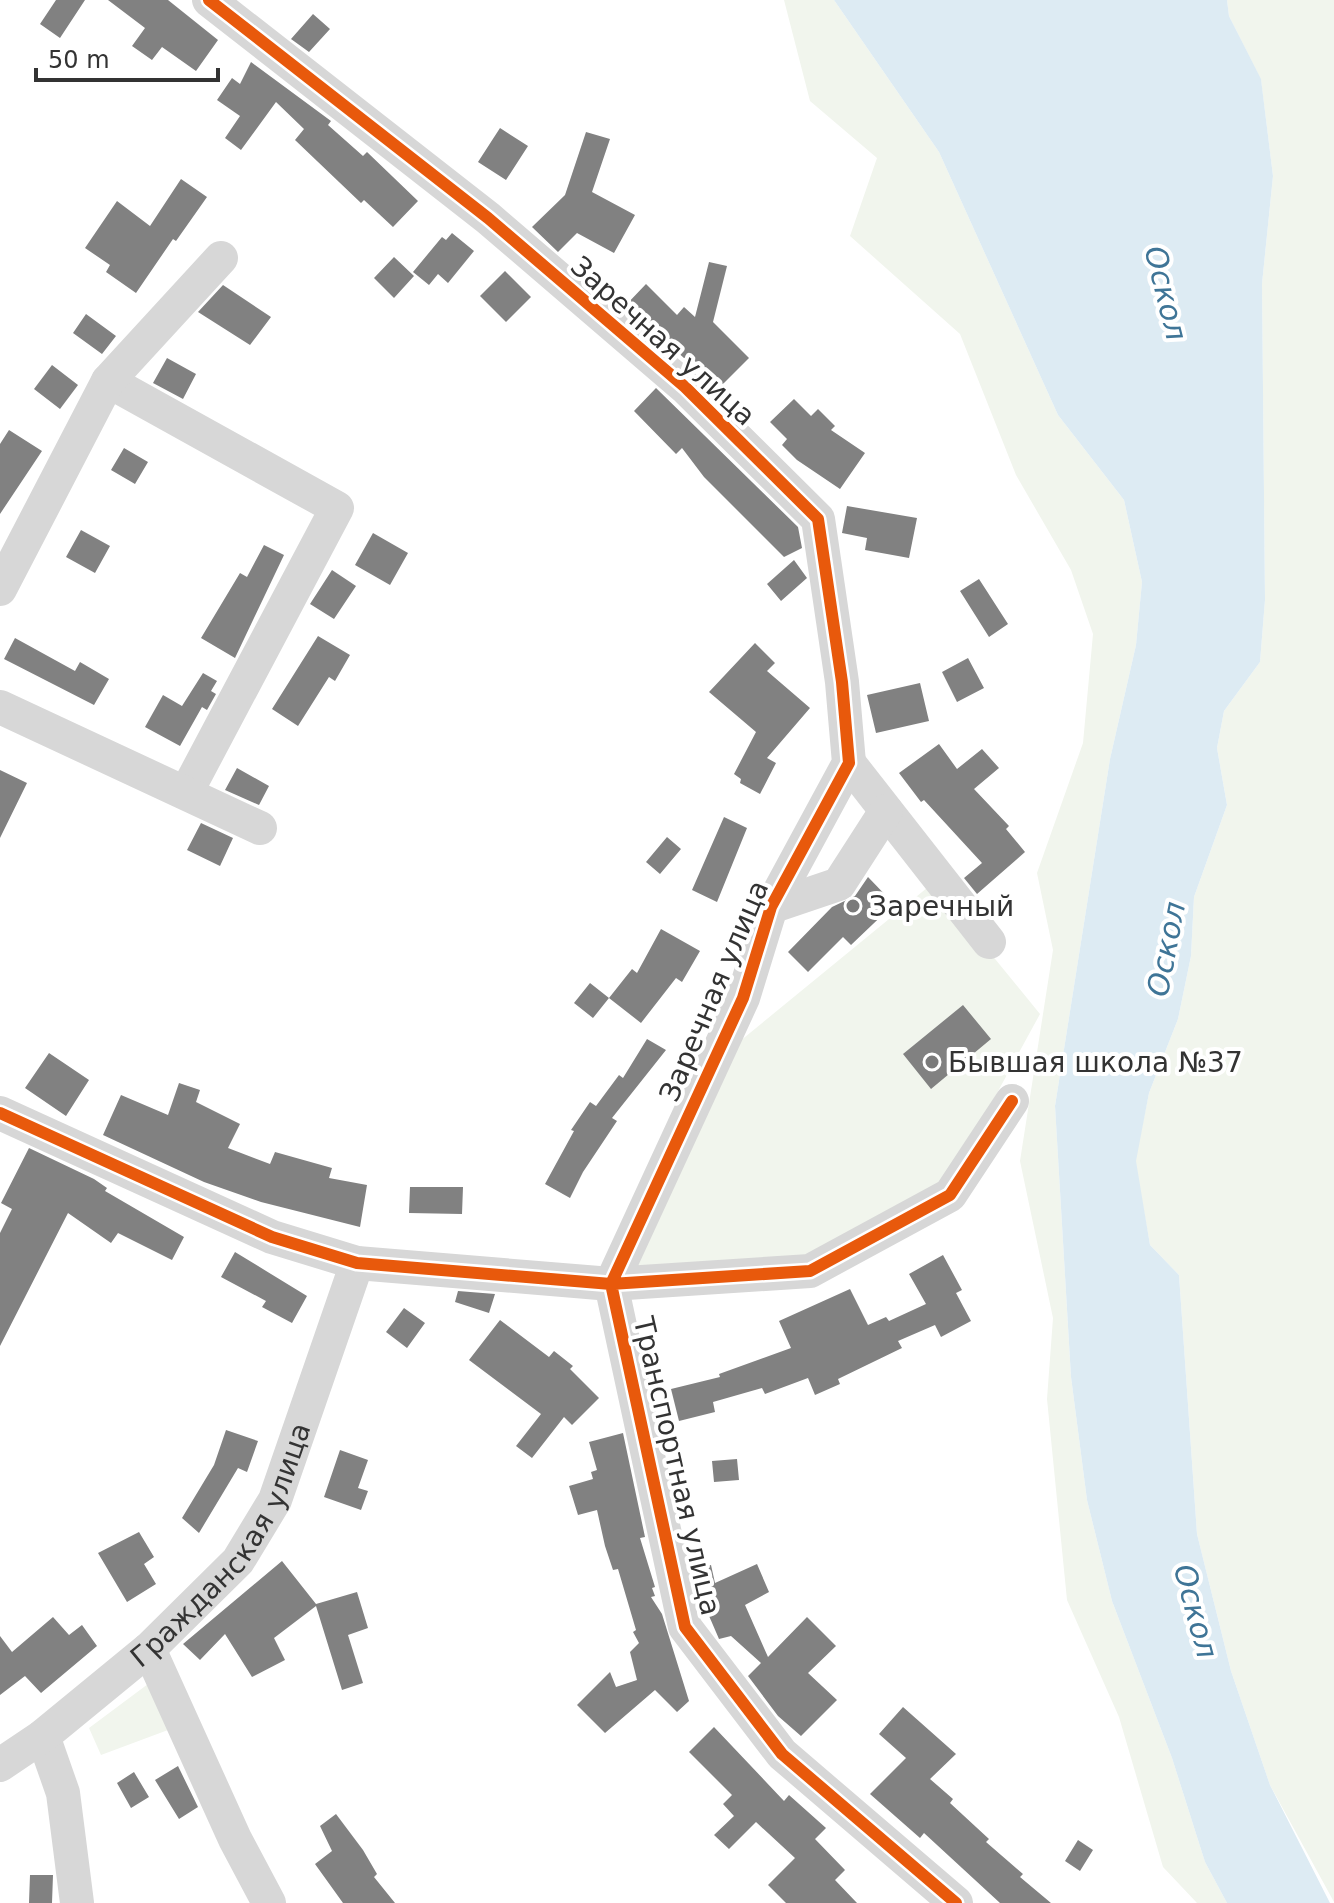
<svg xmlns="http://www.w3.org/2000/svg" width="1334" height="1903" font-family="'DejaVu Sans',sans-serif">
  <rect width="100%" height="100%" fill="#fff"/>
  <!-- green -->
  <path fill="#f1f5ed" d="M 784,0 L 834,0 L 939,152 L 1058,415 L 1124,500 L 1142,582 L 1136,645 L 1110,759 L 1055,1106 L 1071,1377 L 1087,1500 L 1112,1601 L 1172,1758 L 1205,1862 L 1227,1903 L 1197,1903 L 1163,1867 L 1119,1717 L 1067,1600 L 1047,1399 L 1053,1318 L 1020,1161 L 1053,950 L 1037,873 L 1083,743 L 1093,634 L 1071,570 L 1016,475 L 960,334 L 850,236 L 877,158 L 810,101 Z
    M 1227,0 L 1334,0 L 1334,1902 L 1270,1785 L 1231,1671 L 1197,1534 L 1179,1275 L 1150,1245 L 1135,1161 L 1149,1093 L 1178,1019 L 1191,956 L 1194,897 L 1227,805 L 1217,748 L 1224,711 L 1260,662 L 1265,600 L 1262,284 L 1273,176 L 1261,80 L 1229,16 Z
    M 933,883 L 1040,1014 L 941,1196 L 806,1267 L 623,1277 L 734,1046 Z
    M 148,1684 L 168,1730 L 101,1755 L 89,1728 Z"/>
  <!-- water -->
  <path fill="#ddebf3" d="M 834,0 L 1227,0 L 1229,16 L 1261,79 L 1273,176 L 1262,284 L 1265,600 L 1260,662 L 1224,711 L 1217,748 L 1227,805 L 1194,897 L 1191,956 L 1178,1019 L 1149,1093 L 1136,1161 L 1150,1245 L 1179,1275 L 1197,1534 L 1231,1671 L 1270,1785 L 1330,1903 L 1227,1903 L 1205,1862 L 1172,1758 L 1112,1601 L 1087,1500 L 1071,1377 L 1055,1106 L 1110,759 L 1136,645 L 1142,582 L 1124,500 L 1058,415 L 939,152 Z"/>
  <!-- building -->
  <path fill="#818181" d="M 56,0 L 85,0 L 60,38 L 40,24 Z
    M 108,0 L 168,0 L 218,40 L 196,71 L 162,47 L 152,60 L 132,46 L 145,28 Z
    M 313,14 L 330,29 L 309,52 L 291,39 Z
    M 251,62 L 331,121 L 328,125 L 363,156 L 367,152 L 418,201 L 393,227 L 364,200 L 361,203 L 295,140 L 304,129 L 276,102 L 241,150 L 225,138 L 240,116 L 217,100 L 232,78 L 240,84 Z
    M 500,128 L 528,146 L 506,180 L 478,162 Z
    M 586,132 L 610,139 L 592,192 L 635,215 L 614,253 L 577,233 L 558,252 L 532,227 L 565,195 Z
    M 181,179 L 207,197 L 176,241 L 173,239 L 136,293 L 106,272 L 110,265 L 85,248 L 117,201 L 150,226 Z
    M 452,233 L 474,251 L 448,283 L 438,274 L 429,285 L 413,272 L 442,237 L 446,240 Z
    M 394,257 L 414,276 L 394,298 L 374,278 Z
    M 709,262 L 727,266 L 713,322 L 749,358 L 720,387 L 691,357 L 684,358 L 625,306 L 646,284 L 677,315 L 684,307 L 695,317 Z
    M 505,271 L 531,297 L 506,322 L 480,296 Z
    M 223,285 L 271,317 L 250,345 L 198,312 Z
    M 86,314 L 116,336 L 102,354 L 73,333 Z
    M 167,358 L 196,374 L 183,399 L 153,383 Z
    M 52,365 L 78,385 L 60,409 L 34,389 Z
    M 656,388 L 798,527 L 802,548 L 784,557 L 704,477 L 682,448 L 676,454 L 634,411 Z
    M 794,399 L 811,416 L 818,409 L 835,426 L 831,430 L 865,453 L 840,489 L 797,460 L 782,445 L 787,439 L 770,422 Z
    M 9,430 L 42,451 L 0,514 L 0,444 Z
    M 124,448 L 148,462 L 135,484 L 111,470 Z
    M 847,506 L 917,518 L 909,558 L 865,550 L 867,538 L 842,533 Z
    M 81,530 L 110,546 L 95,573 L 66,557 Z
    M 373,533 L 408,553 L 390,585 L 355,565 Z
    M 264,545 L 284,555 L 235,658 L 201,638 L 240,573 L 247,577 Z
    M 794,560 L 807,578 L 781,601 L 767,584 Z
    M 332,570 L 356,586 L 334,619 L 310,604 Z
    M 979,579 L 1008,624 L 989,637 L 960,591 Z
    M 318,636 L 350,655 L 335,681 L 329,677 L 298,726 L 272,709 Z
    M 15,638 L 75,671 L 80,662 L 109,679 L 94,705 L 4,659 Z
    M 755,643 L 775,663 L 767,671 L 810,708 L 767,758 L 776,763 L 760,794 L 740,783 L 741,779 L 734,774 L 756,732 L 709,692 Z
    M 968,658 L 984,688 L 957,702 L 942,672 Z
    M 203,673 L 217,681 L 211,691 L 216,694 L 207,710 L 202,707 L 180,746 L 145,727 L 163,695 L 182,706 Z
    M 920,683 L 929,721 L 876,733 L 867,695 Z
    M 939,744 L 957,769 L 982,749 L 999,768 L 974,789 L 1009,826 L 1006,829 L 1025,852 L 977,894 L 964,878 L 982,863 L 924,800 L 921,802 L 899,773 Z
    M 237,768 L 269,786 L 259,805 L 225,790 Z
    M 0,770 L 27,783 L 0,838 Z
    M 724,817 L 747,828 L 717,902 L 692,890 Z
    M 201,823 L 233,838 L 220,866 L 187,850 Z
    M 667,837 L 681,849 L 660,874 L 646,862 Z
    M 868,877 L 894,904 L 851,945 L 843,937 L 808,972 L 788,952 L 832,907 L 855,896 Z
    M 661,929 L 700,951 L 682,982 L 676,978 L 641,1023 L 609,998 L 632,969 L 637,973 Z
    M 590,983 L 609,998 L 593,1018 L 574,1003 Z
    M 963,1005 L 991,1039 L 931,1089 L 903,1054 Z
    M 647,1039 L 666,1050 L 612,1118 L 617,1121 L 583,1172 L 570,1198 L 545,1184 L 574,1131 L 571,1130 L 590,1102 L 596,1106 L 619,1075 L 623,1078 Z
    M 49,1053 L 89,1080 L 66,1116 L 25,1088 Z
    M 179,1083 L 200,1090 L 196,1102 L 240,1124 L 228,1148 L 270,1164 L 275,1152 L 332,1168 L 329,1178 L 367,1185 L 360,1227 L 261,1202 L 204,1182 L 103,1135 L 121,1095 L 168,1115 Z
    M 29,1148 L 94,1179 L 107,1188 L 105,1191 L 184,1237 L 172,1260 L 118,1233 L 111,1243 L 68,1213 L 0,1346 L 0,1233 L 12,1209 L 1,1203 Z
    M 410,1187 L 463,1187 L 462,1214 L 409,1213 Z
    M 235,1252 L 307,1296 L 292,1323 L 262,1307 L 266,1301 L 221,1277 Z
    M 943,1255 L 962,1290 L 956,1293 L 971,1321 L 941,1337 L 935,1325 L 898,1341 L 902,1348 L 838,1379 L 840,1384 L 815,1395 L 808,1378 L 765,1394 L 762,1388 L 713,1402 L 715,1412 L 679,1421 L 671,1389 L 720,1377 L 719,1374 L 791,1348 L 779,1321 L 850,1289 L 868,1325 L 886,1317 L 889,1321 L 926,1304 L 909,1274 Z
    M 458,1291 L 495,1294 L 489,1313 L 455,1302 Z
    M 404,1308 L 425,1323 L 407,1348 L 386,1332 Z
    M 500,1320 L 549,1357 L 554,1351 L 573,1366 L 570,1369 L 599,1398 L 572,1425 L 564,1417 L 532,1458 L 516,1446 L 541,1414 L 469,1360 Z
    M 226,1430 L 258,1441 L 247,1472 L 238,1468 L 199,1533 L 182,1518 L 214,1465 Z
    M 623,1433 L 645,1537 L 640,1538 L 655,1587 L 652,1588 L 655,1596 L 651,1597 L 662,1614 L 689,1701 L 677,1712 L 655,1690 L 605,1733 L 577,1705 L 610,1672 L 616,1687 L 637,1680 L 630,1652 L 639,1643 L 633,1632 L 636,1630 L 618,1569 L 613,1570 L 605,1546 L 597,1510 L 578,1515 L 569,1486 L 593,1479 L 591,1472 L 597,1470 L 589,1442 Z
    M 340,1450 L 368,1460 L 358,1488 L 368,1491 L 361,1510 L 324,1497 Z
    M 737,1459 L 739,1480 L 714,1482 L 712,1461 Z
    M 139,1532 L 154,1557 L 144,1564 L 156,1584 L 127,1602 L 98,1553 Z
    M 282,1561 L 316,1604 L 357,1592 L 368,1628 L 348,1635 L 363,1683 L 342,1690 L 316,1606 L 274,1638 L 285,1660 L 252,1677 L 225,1634 L 200,1660 L 183,1644 Z
    M 757,1564 L 769,1592 L 745,1605 L 768,1657 L 807,1617 L 836,1646 L 808,1673 L 837,1700 L 801,1736 L 778,1716 L 748,1676 L 761,1663 L 731,1636 L 719,1639 L 697,1588 L 693,1569 L 711,1565 L 715,1583 Z
    M 53,1617 L 69,1635 L 82,1625 L 97,1646 L 41,1693 L 25,1676 L 0,1695 L 0,1636 L 12,1652 Z
    M 903,1707 L 956,1754 L 930,1779 L 953,1799 L 950,1803 L 989,1839 L 986,1842 L 1023,1874 L 1020,1877 L 1051,1903 L 1000,1903 L 924,1833 L 920,1838 L 870,1794 L 906,1758 L 879,1734 Z
    M 714,1727 L 784,1801 L 789,1795 L 826,1828 L 815,1839 L 845,1870 L 835,1880 L 857,1903 L 786,1903 L 768,1885 L 795,1858 L 756,1822 L 729,1849 L 714,1835 L 734,1816 L 723,1804 L 732,1795 L 689,1752 Z
    M 178,1766 L 198,1807 L 179,1819 L 155,1780 Z
    M 134,1772 L 149,1797 L 131,1808 L 117,1783 Z
    M 336,1814 L 363,1850 L 377,1874 L 374,1877 L 395,1903 L 343,1903 L 315,1864 L 332,1851 L 320,1826 Z
    M 1078,1840 L 1093,1850 L 1080,1871 L 1065,1861 Z
    M 30,1875 L 53,1875 L 52,1903 L 29,1903 Z"/>
  <g fill="none" stroke-linecap="round" stroke-linejoin="round">
    <!-- minor -->
    <g stroke="#d7d7d7" stroke-width="34">
      <path d="M 209,0 L 488,218 L 685,387 L 818,519 L 842,682 L 849,763 L 771,907 L 743,998 L 611,1284 L 810,1271 L 950,1195 L 1012,1101"/>
      <path d="M 108,381 L 337,508 L 187,791"/>
      <path d="M 0,589 L 108,381 L 221,258"/>
      <path d="M 0,707 L 260,828"/>
      <path d="M 849,763 L 989,942"/>
      <path d="M 771,907 L 839,884 L 886,811"/>
      <path d="M 0,1113 L 272,1237 L 357,1263 L 611,1284 L 685,1627 L 782,1754 L 956,1903"/>
      <path d="M 149,1649 L 235,1839 L 269,1903"/>
      <path d="M 43,1736 L 63,1793 L 77,1903"/>
      <path id="s1" d="M 0,1765 L 43,1736 L 149,1649 L 238,1561 L 275,1500 L 357,1263"/>
    </g>
    <!-- cycleway casing -->
    <g stroke="#fff" stroke-width="17">
      <path id="cycleway" d="M 209,0 L 488,218 L 685,387 L 818,519 L 842,682 L 849,763 L 771,907 L 743,998 L 611,1284 L 810,1271 L 950,1195 L 1012,1101
        M 0,1113 L 272,1237 L 357,1263 L 611,1284 L 685,1627 L 782,1754 L 956,1903"/>
    </g>
    <!-- cycleway -->
    <use href="#cycleway" stroke="#e8590c" stroke-width="12"/>
  </g>
  <!-- markers -->
  <g fill="#7a7a7a" stroke="#fff" stroke-width="3">
    <circle cx="853" cy="906" r="8"/>
    <circle cx="932" cy="1062" r="8"/>
  </g>
  <g text-anchor="middle" dominant-baseline="central" stroke-width="8" stroke-linejoin="round" paint-order="stroke">
    <!-- street labels -->
    <g font-size="28" fill="#333" stroke="#fff">
      <text transform="translate(663 341) rotate(42)">Заречная улица</text>
      <text transform="translate(714 991) rotate(-67)">Заречная улица</text>
      <text transform="translate(677 1466) rotate(77)">Транспортная улица</text>
      <text stroke="none"><textPath href="#s1" startOffset="318">Гражданская улица</textPath></text>
    </g>
    <!-- poi labels -->
    <g font-size="28" fill="#333" stroke="#fff" text-anchor="start">
      <text x="869" y="906">Заречный</text>
      <text x="948" y="1062">Бывшая школа №37</text>
    </g>
    <!-- water labels -->
    <g font-size="30" font-style="italic" fill="#3f7597" stroke="#fff">
      <text transform="translate(1166 293) rotate(76)">Оскол</text>
      <text transform="translate(1166 949) rotate(-79)">Оскол</text>
      <text transform="translate(1196 1611) rotate(75)">Оскол</text>
    </g>
  </g>
  <!-- scale -->
  <path d="M36 68v12h182v-12" fill="none" stroke="#333333" stroke-width="4"/>
  <text x="48" y="68" font-size="24" fill="#333333" stroke="#ffffff" stroke-width="6" paint-order="stroke">50 m</text>
</svg>
